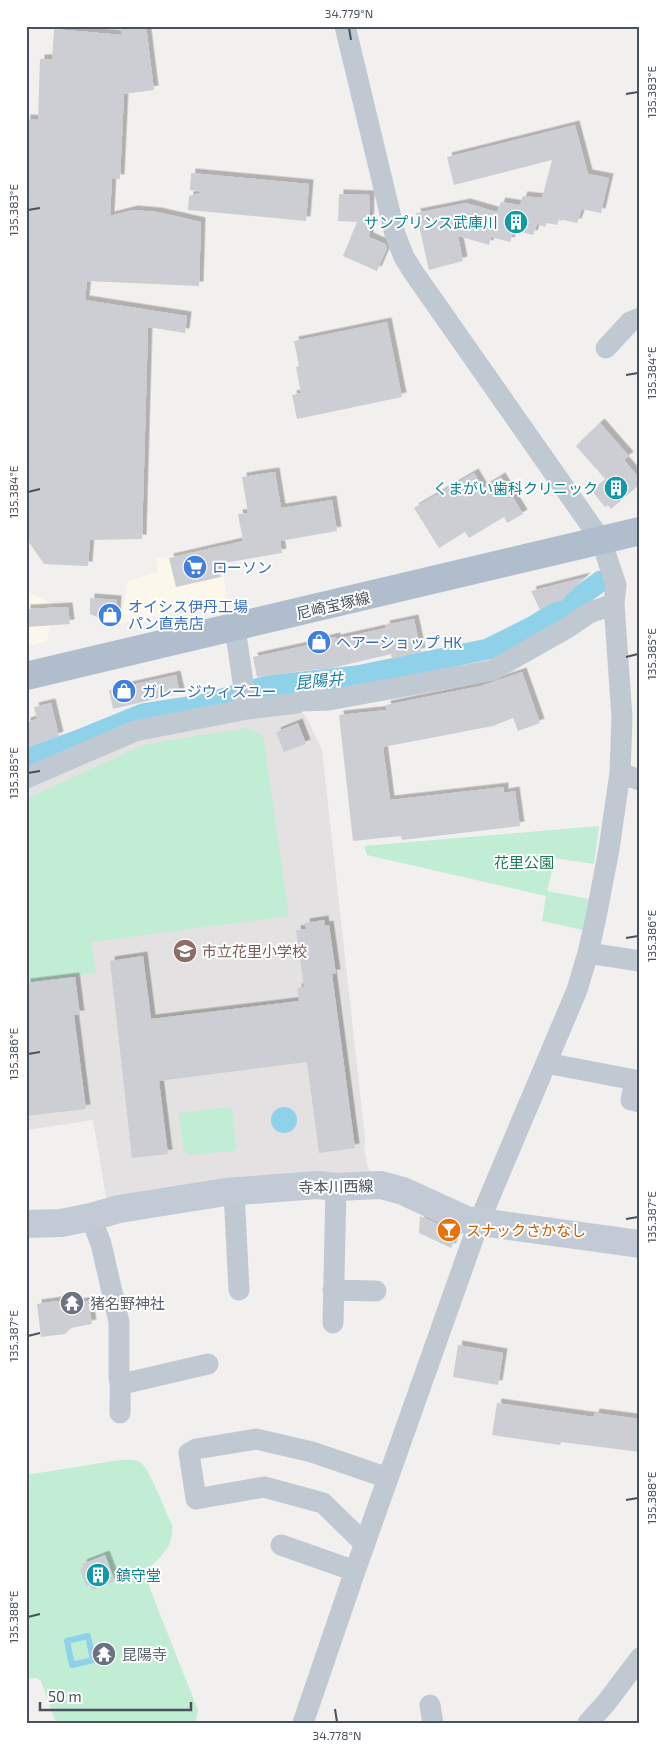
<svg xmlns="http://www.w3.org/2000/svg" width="666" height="1749" font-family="'Exo 2','Noto Sans JP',sans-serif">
  <defs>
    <filter id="shadow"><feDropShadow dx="4.5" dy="-4.5" stdDeviation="0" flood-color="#0004"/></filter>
  </defs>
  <rect width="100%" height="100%" fill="#f2efef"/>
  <!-- commercial -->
  <path fill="#fbf7ea" d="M 225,543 L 221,561 L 227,599 L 120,624 L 128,581 L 158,572 L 156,559 Z
    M 26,591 L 55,605 L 47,641 L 26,646 Z"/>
  <!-- education -->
  <path fill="#e3e1e1" d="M 301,711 L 307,718 L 322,750 L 365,1138 L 364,1147 L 368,1168 L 375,1177 L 107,1203 L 93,1120 L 26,1130 L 26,784 L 137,735 Z"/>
  <!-- green -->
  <path fill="#c0edd4" d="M 247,728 L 263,735 L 289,916 L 91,942 L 96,973 L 26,982 L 26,799 L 143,745 Z
    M 599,826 L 594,864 L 555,858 L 547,891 L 589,899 L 583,930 L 542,921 L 546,896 L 367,855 L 364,846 Z
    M 228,1107 L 232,1109 L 236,1148 L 233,1151 L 189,1155 L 184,1152 L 179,1115 L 180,1113 Z
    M 120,1460 C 126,1460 135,1459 140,1462 C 149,1467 166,1513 172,1525 C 174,1545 163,1555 149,1568 L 148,1578 L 150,1589 L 198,1710 L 195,1723 L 56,1723 L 41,1681 L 36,1678 L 26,1679 L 26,1475 Z"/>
  <!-- water -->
  <path fill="#8fd1e8" d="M271 1120a13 13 0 1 1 26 0a13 13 0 1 1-26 0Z"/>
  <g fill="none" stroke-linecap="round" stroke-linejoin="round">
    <!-- stream -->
    <path stroke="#8fd1e8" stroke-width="6" d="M 88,1636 L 93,1660 L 72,1665 L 67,1641 Z"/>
    <!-- canal -->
    <path stroke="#8fd1e8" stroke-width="21" d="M 26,759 L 84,738 L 143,714 L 201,705 L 267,686 L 357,676 L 488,649 L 534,626 L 572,602 L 601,581"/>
  </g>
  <!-- building -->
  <path fill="#ccced4" filter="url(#shadow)" d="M 120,26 L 146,26 L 154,90 L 124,94 L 120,179 L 112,178 L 110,216 L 133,210 L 157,212 L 201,222 L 199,286 L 87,281 L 85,300 L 187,316 L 185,333 L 148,327 L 142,539 L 90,540 L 88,566 L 44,564 L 26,538 L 26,278 L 28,160 L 26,160 L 26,119 L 38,120 L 40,59 L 52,59 L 54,29 L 122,35 Z
    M 575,125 L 588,174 L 609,178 L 601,213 L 582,209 L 577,223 L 559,219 L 557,225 L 547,223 L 545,227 L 537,224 L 533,235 L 514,230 L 510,242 L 491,237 L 489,245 L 458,236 L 463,261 L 429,270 L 416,213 L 466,203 L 497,212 L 501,202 L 520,205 L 523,196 L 542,198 L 552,160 L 454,185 L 447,157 Z
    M 191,173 L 309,184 L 306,221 L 188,210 L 189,196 L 204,192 L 190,190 Z
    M 339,194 L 370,195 L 369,237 L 385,244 L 387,248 L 377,271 L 343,256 L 357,222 L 338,221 Z
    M 387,322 L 402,397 L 297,419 L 292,395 L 301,393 L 296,367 L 299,366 L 294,341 Z
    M 600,423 L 629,456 L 624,460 L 640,479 L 640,484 L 611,509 L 608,505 L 605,507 L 592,491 L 606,480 L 576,446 Z
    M 275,472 L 281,508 L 332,500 L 337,531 L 280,541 L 282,553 L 218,564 L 221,577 L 176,587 L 169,558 L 243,541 L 238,514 L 248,513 L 242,477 Z
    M 474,473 L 483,488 L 501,477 L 523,514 L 507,523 L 504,517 L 469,538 L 465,532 L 439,548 L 414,508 Z
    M 586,577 L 561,601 L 552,603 L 540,610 L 531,591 Z
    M 90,598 L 117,600 L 116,619 L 106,621 L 90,614 Z
    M 68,607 L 70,624 L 26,627 L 26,609 Z
    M 414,619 L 421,652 L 392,659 L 391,654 L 319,671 L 319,669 L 257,677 L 253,657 L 313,644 L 313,642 L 336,637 L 336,639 L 386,628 L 385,625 Z
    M 522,672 L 540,723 L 518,731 L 513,718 L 493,726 L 383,747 L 390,800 L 504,787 L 504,793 L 515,791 L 520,826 L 402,840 L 401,836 L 353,841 L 339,715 L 387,710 L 386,705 L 481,686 Z
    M 176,675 L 180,693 L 113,709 L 109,690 Z
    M 51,703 L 59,736 L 26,748 L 26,722 L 37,719 L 34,707 Z
    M 298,723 L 306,744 L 284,752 L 276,732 Z
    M 324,920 L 325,926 L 329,925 L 336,974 L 332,974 L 355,1148 L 319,1153 L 307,1062 L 159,1081 L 168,1154 L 132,1158 L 110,961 L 143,956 L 151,1019 L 299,1001 L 297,988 L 304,987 L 296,930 L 306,929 L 305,923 Z
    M 75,977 L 80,1015 L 74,1015 L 86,1109 L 26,1116 L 26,983 Z
    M 420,1216 L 458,1233 L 451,1248 L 419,1233 Z
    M 57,1301 L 67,1305 L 88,1301 L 92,1324 L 71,1328 L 65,1334 L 41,1337 L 37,1304 Z
    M 458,1345 L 503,1353 L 498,1385 L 453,1377 Z
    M 497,1403 L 594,1417 L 595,1413 L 640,1419 L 640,1452 L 561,1442 L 560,1445 L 492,1435 Z
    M 105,1555 L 115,1581 L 92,1590 L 90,1585 L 86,1586 L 80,1569 L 83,1568 L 82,1564 Z"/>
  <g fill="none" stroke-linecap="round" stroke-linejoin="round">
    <!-- minor -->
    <path stroke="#c0c9d1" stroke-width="21" d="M 606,348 L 630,322 L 640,318
      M 235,628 L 247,709
      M 620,773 L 640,780
      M 26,778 L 135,731 L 247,709 L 297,703 L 300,701 L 329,700 L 493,670 L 567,628 L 589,613 L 614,604
      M 588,953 L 640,961
      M 546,1063 L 635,1080 L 631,1100 L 640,1102
      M 234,1192 L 239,1290
      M 91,1217 L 101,1244 L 119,1322 L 119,1378 C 121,1383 120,1404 120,1413
      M 333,1290 L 376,1291
      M 333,1323 L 336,1187
      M 122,1384 L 208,1364
      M 365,1544 L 323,1503 L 264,1487 L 196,1499 L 189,1453 L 196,1449 L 256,1439 L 312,1452 L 388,1478
      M 281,1545 L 355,1571
      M 430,1705 L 433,1723
      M 303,1723 L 355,1571 L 479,1222 L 577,990 L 588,953 L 596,917 L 609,849 L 620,773 L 622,717 L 614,604 L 616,585 L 601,540 L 414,273 L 404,257 L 395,234 L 345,26
      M 588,1723 L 606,1703 L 640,1658"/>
    <!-- secondary -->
    <path stroke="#c1cad5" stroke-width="28" d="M 26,1224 L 61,1223 L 91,1217 L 119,1209 L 226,1192 L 318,1185 L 336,1187 L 381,1185 L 403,1191 L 466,1220 L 640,1244"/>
    <!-- primary -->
    <path stroke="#b0bdcd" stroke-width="28" d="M 26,676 L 640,531"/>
  </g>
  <!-- ticks -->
  <path fill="none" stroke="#48525c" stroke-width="2" d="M 349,28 L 351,40M 626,94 L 638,92M 28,210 L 40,208M 626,375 L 638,373M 28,492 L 40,489M 626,657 L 638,654M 28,773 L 40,771M 626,938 L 638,936M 28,1054 L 40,1052M 626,1219 L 638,1217M 28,1336 L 40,1333M 626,1500 L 638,1498M 28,1617 L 40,1614M 335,1709 L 337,1722"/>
  <!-- icons -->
  <defs>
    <g id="building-disc" transform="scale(1.25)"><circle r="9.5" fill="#0f9aa8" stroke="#fff"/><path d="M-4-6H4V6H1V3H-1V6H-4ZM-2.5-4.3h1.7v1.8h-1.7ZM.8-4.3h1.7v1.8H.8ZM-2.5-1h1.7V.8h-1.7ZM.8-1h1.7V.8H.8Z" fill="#fff"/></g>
    <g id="supermarket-disc" transform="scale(1.25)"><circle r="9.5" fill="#3f7fe0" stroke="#fff"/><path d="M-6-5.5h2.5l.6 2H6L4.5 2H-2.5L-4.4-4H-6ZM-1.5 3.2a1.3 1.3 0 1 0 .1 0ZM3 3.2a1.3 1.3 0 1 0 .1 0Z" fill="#fff"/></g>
    <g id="shop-disc" transform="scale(1.25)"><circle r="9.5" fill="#3f7fe0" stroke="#fff"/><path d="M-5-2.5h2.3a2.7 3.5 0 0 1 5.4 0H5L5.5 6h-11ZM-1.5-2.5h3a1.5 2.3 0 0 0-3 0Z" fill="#fff"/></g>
    <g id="school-disc" transform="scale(1.25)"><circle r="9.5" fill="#8d6e63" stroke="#fff"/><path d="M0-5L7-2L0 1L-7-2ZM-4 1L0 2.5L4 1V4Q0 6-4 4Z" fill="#fff"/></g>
    <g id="bar-disc" transform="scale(1.25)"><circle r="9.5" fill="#e8710a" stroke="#fff"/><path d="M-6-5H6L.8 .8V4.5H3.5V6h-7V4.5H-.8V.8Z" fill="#fff"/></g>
    <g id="temple-disc" transform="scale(1.25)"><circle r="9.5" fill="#6b7280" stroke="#fff"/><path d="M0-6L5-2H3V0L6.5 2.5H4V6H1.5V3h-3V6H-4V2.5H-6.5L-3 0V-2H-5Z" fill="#fff"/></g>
  </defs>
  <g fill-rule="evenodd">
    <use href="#building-disc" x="516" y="222"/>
    <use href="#building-disc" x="616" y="488"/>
    <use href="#supermarket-disc" x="195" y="567"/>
    <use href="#shop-disc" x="110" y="615"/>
    <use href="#shop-disc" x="319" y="642"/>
    <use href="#shop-disc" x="124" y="691"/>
    <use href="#school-disc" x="185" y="951"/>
    <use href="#bar-disc" x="449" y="1230"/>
    <use href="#temple-disc" x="72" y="1303"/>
    <use href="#building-disc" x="98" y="1575"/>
    <use href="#temple-disc" x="104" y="1654"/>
  </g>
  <g text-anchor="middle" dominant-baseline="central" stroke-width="4" stroke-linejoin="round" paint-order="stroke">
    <!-- culture labels -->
    <g font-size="15" fill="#0d838f" stroke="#fff" text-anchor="end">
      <text x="498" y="222">サンプリンス武庫川</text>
      <text x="598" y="488">くまがい歯科クリニック</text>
      <text x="116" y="1575" text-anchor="start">鎮守堂</text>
    </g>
    <!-- shop labels -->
    <g font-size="15" fill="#366cbe" stroke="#fff" text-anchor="start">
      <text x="212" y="567">ローソン</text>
      <text x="128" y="606">オイシス伊丹工場<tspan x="128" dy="17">パン直売店</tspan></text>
      <text x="336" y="642">ヘアーショップ HK</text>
      <text x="142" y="691">ガレージウィズユー</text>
    </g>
    <!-- street labels -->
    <g font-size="15" fill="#48525c" stroke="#fff">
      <text transform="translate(333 605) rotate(-13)">尼崎宝塚線</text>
      <text transform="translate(336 1186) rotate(-1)">寺本川西線</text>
    </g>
    <!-- park labels -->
    <g font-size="15" fill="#1b7b50" stroke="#fff">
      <text x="524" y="862">花里公園</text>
    </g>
    <!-- education labels -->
    <g font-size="15" fill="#785e54" stroke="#fff" text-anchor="start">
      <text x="202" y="951">市立花里小学校</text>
    </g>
    <!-- food labels -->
    <g font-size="15" fill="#c56008" stroke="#fff" text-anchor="start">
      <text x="466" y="1230">スナックさかなし</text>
    </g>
    <!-- worship labels -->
    <g font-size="15" fill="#5b616d" stroke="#fff" text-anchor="start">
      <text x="90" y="1303">猪名野神社</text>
      <text x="122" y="1654">昆陽寺</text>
    </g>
    <!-- water labels -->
    <g font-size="16" font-style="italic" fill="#127fa5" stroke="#fff">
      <text transform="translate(319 680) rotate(-6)">昆陽井</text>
    </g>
  </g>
  <!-- border -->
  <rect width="666" height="1749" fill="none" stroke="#ffffff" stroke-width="55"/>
  <!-- scale -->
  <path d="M40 1702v8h151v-8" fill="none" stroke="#48525c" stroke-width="2.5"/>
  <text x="48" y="1702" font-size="15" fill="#48525c" stroke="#ffffff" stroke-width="4" paint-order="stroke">50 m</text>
  <rect x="28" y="28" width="610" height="1694" fill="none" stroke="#48525c" stroke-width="2"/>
  <g font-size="12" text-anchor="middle" fill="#48525c">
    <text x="349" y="18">34.779°N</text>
    <text transform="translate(652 92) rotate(-90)" y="4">135.383°E</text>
    <text transform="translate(14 210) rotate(-90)" y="4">135.383°E</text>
    <text transform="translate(652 373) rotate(-90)" y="4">135.384°E</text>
    <text transform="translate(14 492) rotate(-90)" y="4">135.384°E</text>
    <text transform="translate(652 654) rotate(-90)" y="4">135.385°E</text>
    <text transform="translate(14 773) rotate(-90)" y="4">135.385°E</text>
    <text transform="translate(652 936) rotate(-90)" y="4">135.386°E</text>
    <text transform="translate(14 1054) rotate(-90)" y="4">135.386°E</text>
    <text transform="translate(652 1217) rotate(-90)" y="4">135.387°E</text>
    <text transform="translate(14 1336) rotate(-90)" y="4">135.387°E</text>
    <text transform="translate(652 1498) rotate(-90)" y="4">135.388°E</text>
    <text transform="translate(14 1617) rotate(-90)" y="4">135.388°E</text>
    <text x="337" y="1740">34.778°N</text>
  </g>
</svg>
